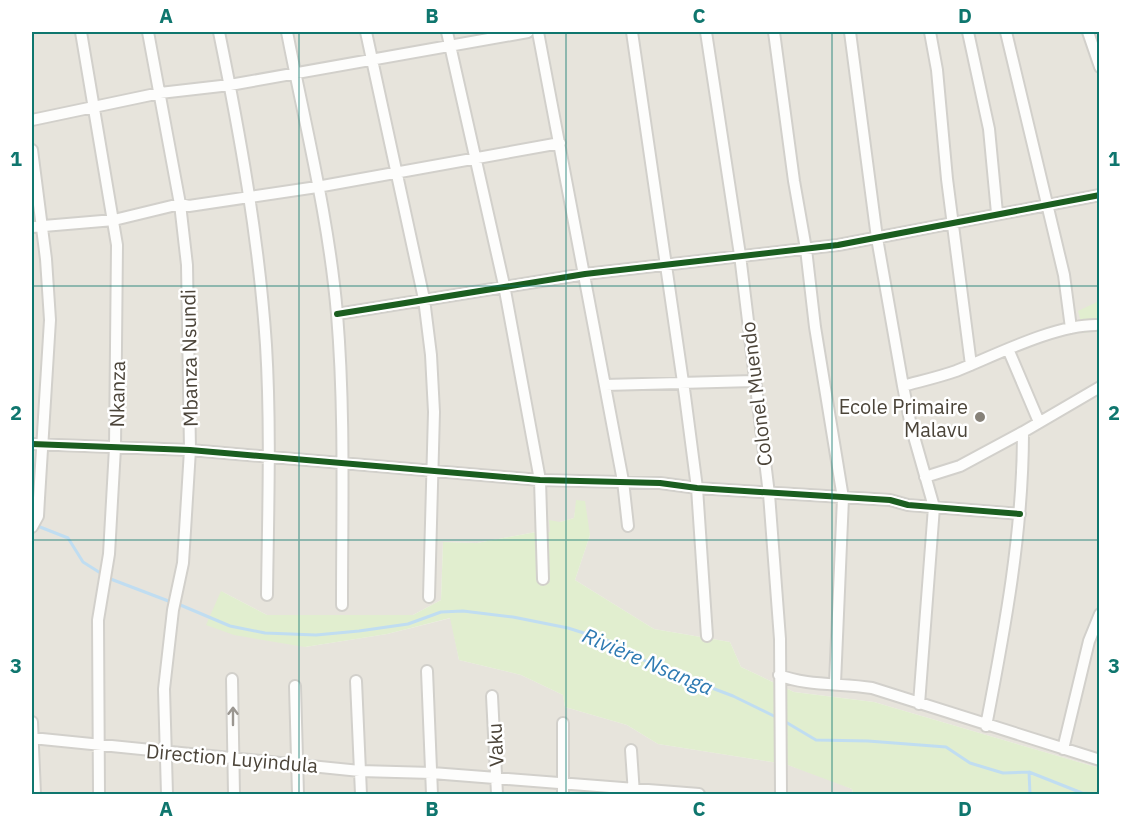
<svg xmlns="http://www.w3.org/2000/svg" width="1131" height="826" font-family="'IBM Plex Sans',sans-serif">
  <rect width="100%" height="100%" fill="#f4f2ee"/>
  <!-- residential -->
  <path fill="#e7e4dc" d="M 32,32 L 1099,32 L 1099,768 L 874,702 L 794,692 L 741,667 L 730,642 L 654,629 L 575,580 L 590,535 L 577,500 L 574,518 L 560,522 L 550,533 L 536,532 L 477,543 L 443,542 L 441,600 L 413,615 L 267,615 L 221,591 L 305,647 L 387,634 L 451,618 L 459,660 L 521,675 L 563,695 L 565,707 L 627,725 L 658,744 L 785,764 L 834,781 L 852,789 L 853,794 L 32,794 Z"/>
  <!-- green -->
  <path fill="#e1eecf" d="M 1099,301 L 1099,330 L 1084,333 L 1078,311 Z
    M 576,500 L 585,501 L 590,535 L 575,580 L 654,629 L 730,642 L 741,667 L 794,692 L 874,702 L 1099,768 L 1099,794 L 853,794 L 852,789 L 785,764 L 658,744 L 627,725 L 565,707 L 563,695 L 521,675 L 459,660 L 450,618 L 387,634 L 305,647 L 234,635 L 206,625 L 221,591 L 267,615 L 413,615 L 441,600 L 443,542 L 477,543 L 536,532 L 550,532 L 549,520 L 560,522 L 574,518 Z"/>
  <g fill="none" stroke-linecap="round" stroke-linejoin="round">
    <!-- stream -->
    <path stroke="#c0ddf1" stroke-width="3" d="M 35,525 L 68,538 L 83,562 L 102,574
      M 108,578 L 171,602
      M 178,604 L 230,626 L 265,633 L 316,635 L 359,631 L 408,624 L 441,612 L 463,611 L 513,617 L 568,628 L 612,642 L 654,666 L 733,696 L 778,718
      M 784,721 L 816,740 L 868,741 L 946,747 L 970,763 L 1003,773 L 1029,772 L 1082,793 L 1100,794
      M 1029,772 L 1030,794"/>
    <!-- minor casing -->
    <g stroke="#d2d0cb" stroke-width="14">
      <path id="minor" d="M 81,32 L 117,245 L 115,448 L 109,554 L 98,620 L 99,794
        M 148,32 L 180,204 L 187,265 L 190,450 L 183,563 L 173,610 L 164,689 L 167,794
        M 219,32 C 240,135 259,240 266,345 C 271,428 268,512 267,595
        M 287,32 C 305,125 329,219 337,314 C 345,410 342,508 342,605
        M 366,32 L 424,299 L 431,355 L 434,412 L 429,597
        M 447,32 L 504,285 L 540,480 L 543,579
        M 538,32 L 623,481 L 628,526
        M 632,32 L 685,396 L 697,488 L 707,636
        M 706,32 L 740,255 L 769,494 L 780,639 L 781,794
        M 774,32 L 794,181 L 806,249 L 815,327 L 843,498 L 835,683
        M 850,32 L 877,238 L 903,386 C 921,381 939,377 956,371 C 996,355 1054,325 1096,325
        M 930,32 L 937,70 L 947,179 L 971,365
        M 968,32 L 989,129 L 997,213
        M 1006,32 L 1064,275 L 1071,328
        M 1088,32 L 1100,67
        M 32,120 L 160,93 L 230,85 L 528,32
        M 32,150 L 46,259 L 50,320 L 39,498 L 38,516 L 32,527
        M 32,227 L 114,220 L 180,204 L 189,206 L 317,187 L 560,143
        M 337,314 L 585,274 L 838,245 L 1100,195
        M 1008,349 L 1039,422
        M 605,385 L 754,381
        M 903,386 L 911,426 L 934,507 L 919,704
        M 32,444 L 190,450 L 540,480 L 660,483 L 697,488 L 890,500 L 908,505 L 1020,514
        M 925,477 L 960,466 L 1023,432
        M 427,671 L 432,794
        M 779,675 C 806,686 842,683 872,688 L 1100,760
        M 232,679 L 234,794
        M 356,681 L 361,794
        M 295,686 L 298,794
        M 492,696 L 497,794
        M 32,722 L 35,794
        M 563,723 L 563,794
        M 986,726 C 1005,628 1023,532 1023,432 L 1100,387
        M 32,738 L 360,771 L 432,773 L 699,794
        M 1063,749 L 1089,641 L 1100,614
        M 631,750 L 634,794"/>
    </g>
    <!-- minor -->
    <use href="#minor" stroke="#fdfdfc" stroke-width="10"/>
    <!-- cycleway casing -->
    <g stroke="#fff" stroke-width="10">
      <path id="cycleway" d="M 337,314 L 585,274 L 838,245 L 1100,195
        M 32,444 L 190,450 L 540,480 L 660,483 L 697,488 L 890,500 L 908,505 L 1020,514"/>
    </g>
    <!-- cycleway -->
    <use href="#cycleway" stroke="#1b5e20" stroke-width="6"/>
  </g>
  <!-- one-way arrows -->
  <defs><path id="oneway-shaft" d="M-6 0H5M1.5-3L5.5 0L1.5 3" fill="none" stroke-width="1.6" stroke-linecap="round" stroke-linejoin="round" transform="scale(1.5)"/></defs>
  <use stroke="#9b9791" href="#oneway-shaft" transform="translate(233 716) rotate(-90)"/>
  <!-- grid -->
  <path fill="none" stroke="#0f766e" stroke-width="1.5" stroke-opacity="0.55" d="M 299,32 L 299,794M 566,32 L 566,794M 832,32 L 832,794M 32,286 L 1100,286M 32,540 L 1100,540"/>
  <!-- markers -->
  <circle fill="#868178" stroke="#fff" stroke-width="2" cx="980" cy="417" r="6"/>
  <g text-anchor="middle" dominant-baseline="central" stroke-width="5" stroke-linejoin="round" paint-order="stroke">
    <!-- street labels -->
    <g font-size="20" fill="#4b4439" stroke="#fff">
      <text transform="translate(189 358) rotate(-91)">Mbanza Nsundi</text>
      <text transform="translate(117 394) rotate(-89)">Nkanza</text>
      <text transform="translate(756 394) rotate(-97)">Colonel Muendo</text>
      <text transform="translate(495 745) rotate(-93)">Vaku</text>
      <text transform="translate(232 758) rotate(5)">Direction Luyindula</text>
    </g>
    <!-- poi labels -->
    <g font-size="20" fill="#4b4439" stroke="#fff" text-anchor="end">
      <text x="968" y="406">Ecole Primaire<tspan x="968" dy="23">Malavu</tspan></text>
    </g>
    <!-- water labels -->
    <g font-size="21" font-style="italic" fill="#2e7ab2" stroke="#fff">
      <text transform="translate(648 661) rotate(23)">Rivière Nsanga</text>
    </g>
  </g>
  <!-- border -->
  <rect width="1131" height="826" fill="none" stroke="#ffffff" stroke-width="66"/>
  <rect x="33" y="33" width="1065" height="760" fill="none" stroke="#0f766e" stroke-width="2"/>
  <g font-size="20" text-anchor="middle" font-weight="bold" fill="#0f766e">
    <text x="166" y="23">A</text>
    <text x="432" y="23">B</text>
    <text x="699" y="23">C</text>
    <text x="965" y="23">D</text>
    <text x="16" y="166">1</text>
    <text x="1114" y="166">1</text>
    <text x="16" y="420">2</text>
    <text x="1114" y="420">2</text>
    <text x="16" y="673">3</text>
    <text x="1114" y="673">3</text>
    <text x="166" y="816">A</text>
    <text x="432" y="816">B</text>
    <text x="699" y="816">C</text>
    <text x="965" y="816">D</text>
  </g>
</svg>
